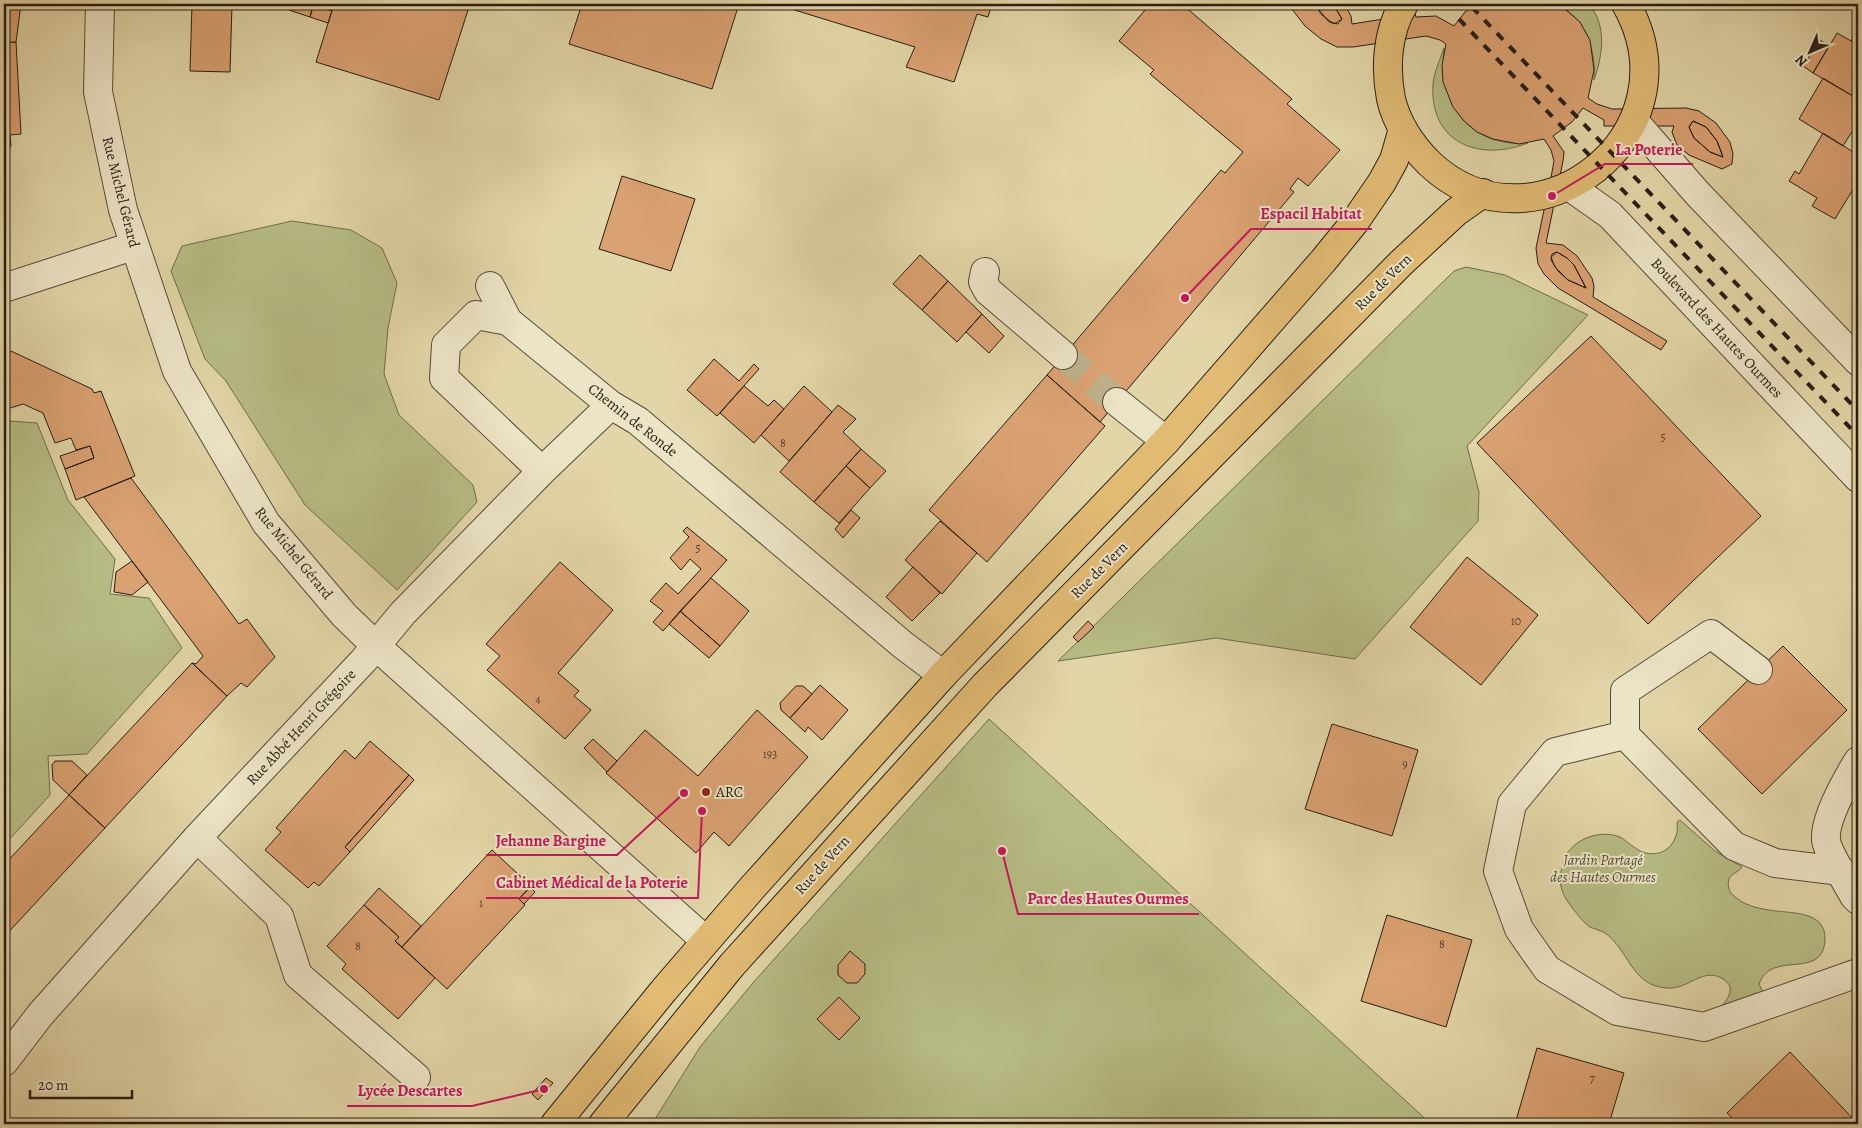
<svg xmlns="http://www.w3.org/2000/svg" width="1862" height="1128" font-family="Alegreya,serif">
  <rect width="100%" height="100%" fill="#e2d5a7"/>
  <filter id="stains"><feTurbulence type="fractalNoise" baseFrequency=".004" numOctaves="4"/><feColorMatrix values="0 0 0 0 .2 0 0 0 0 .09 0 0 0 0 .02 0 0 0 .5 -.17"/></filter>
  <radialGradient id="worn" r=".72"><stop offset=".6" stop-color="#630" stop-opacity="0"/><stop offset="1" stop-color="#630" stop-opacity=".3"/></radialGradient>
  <!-- green -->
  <path fill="#b7bc84" stroke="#6f6c4c" d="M 1559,4 L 1589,4 C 1607,26 1603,54 1594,80 C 1596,48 1586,22 1559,4 Z
    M 1444,48 C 1437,102 1469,148 1528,143 C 1479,162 1429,143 1433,84 C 1434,72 1440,60 1444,48 Z
    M 292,221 L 351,230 L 382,248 L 397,283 L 388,328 L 384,374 L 399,415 L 473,485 L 477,502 L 397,590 L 305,505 L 226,381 L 205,359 L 171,271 L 182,246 Z
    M 1466,267 L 1505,275 L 1588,315 L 1467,446 L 1479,492 L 1478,521 L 1355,659 L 1216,638 L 1058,661 L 1454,271 Z
    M 9,421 L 37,423 L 68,500 L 115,559 L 110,594 L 149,598 L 182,648 L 87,754 L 48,756 L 50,795 L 7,842 L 4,842 L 4,422 Z
    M 989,719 L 1431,1124 L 652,1124 L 700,1047 L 752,984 Z
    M 1680,820 L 1715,851 L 1742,867 C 1739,872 1732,873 1729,879 C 1727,885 1729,892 1734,896 C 1744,905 1756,908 1769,910 C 1789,914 1827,909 1825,941 C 1822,981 1771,949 1759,984 L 1766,998 L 1718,1010 C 1726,1002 1738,988 1723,979 C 1703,966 1689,990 1667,988 C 1634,986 1630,956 1610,937 C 1604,931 1597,930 1590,927 C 1585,925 1566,901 1564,895 C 1558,884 1560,870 1565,858 C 1573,839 1600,829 1620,837 C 1629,842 1636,851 1646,853 C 1666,858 1680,840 1677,822 Z"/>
  <!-- building -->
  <path fill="#daa172" stroke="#271d15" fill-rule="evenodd" d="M 4,4 L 21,4 L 16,42 L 4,43 Z
    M 192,4 L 232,4 L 230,72 L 190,71 Z
    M 291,4 L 314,4 L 310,17 L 289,10 Z
    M 334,4 L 470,4 L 439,100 L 316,62 Z
    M 582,4 L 739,4 L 712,89 L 569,44 Z
    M 775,4 L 992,4 L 988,17 L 977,14 L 954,82 L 906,67 L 915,47 Z
    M 1150,4 L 1182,4 L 1292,99 L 1287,104 L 1340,150 L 1308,186 L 1298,178 L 1290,189 L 1294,192 L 1100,422 L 1047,375 L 1221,170 L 1225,173 L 1243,152 L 1150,74 L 1154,70 L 1119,41 Z
    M 1288,4 L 1314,4 L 1322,15 L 1334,24 L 1342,19 L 1333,4 L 1344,4 L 1351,16 L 1352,24 L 1415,14 L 1416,17 L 1436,16 L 1454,26 L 1465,12 L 1477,4 L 1559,4 L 1580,22 L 1590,40 L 1594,70 L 1588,98 L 1597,104 L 1612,109 L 1686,108 L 1699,111 L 1716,123 L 1730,142 L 1733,154 L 1732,164 L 1722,169 L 1689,155 L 1677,145 L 1672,132 L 1674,126 L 1604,126 L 1604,120 L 1583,108 L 1572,122 L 1553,136 L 1564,152 L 1563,161 L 1546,243 L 1563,245 L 1577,256 L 1592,278 L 1594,286 L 1593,297 L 1667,341 L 1661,350 L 1558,288 L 1544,274 L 1538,264 L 1536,248 L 1552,172 L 1554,161 L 1551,150 L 1544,139 L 1519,144 L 1493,139 L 1477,132 L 1464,121 L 1453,107 L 1443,82 L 1442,65 L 1446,44 L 1440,40 L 1426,36 L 1353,47 L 1337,47 L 1321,39 L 1305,26 ZM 1693,121 L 1706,127 L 1717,141 L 1723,157 L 1710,152 L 1694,138 L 1689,127 ZM 1557,252 L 1567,258 L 1574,265 L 1586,288 L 1568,280 L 1558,271 L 1551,260 L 1552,254 Z
    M 1314,4 L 1333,4 L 1342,19 L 1338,24 L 1329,22 Z
    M 313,5 L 332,11 L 328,23 L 310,17 Z
    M 1858,28 L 1858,45 L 1851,41 Z
    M 1837,33 L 1858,45 L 1858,99 L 1813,73 Z
    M 1820,40 L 1829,46 L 1813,73 L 1803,66 Z
    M 16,42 L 21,134 L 10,135 L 11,146 L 4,158 L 4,43 Z
    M 1823,78 L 1858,99 L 1858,122 L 1843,146 L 1799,119 Z
    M 1693,121 L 1706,127 L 1717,141 L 1723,157 L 1710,152 L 1694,138 L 1689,127 Z
    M 1823,133 L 1858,155 L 1858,181 L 1835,219 L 1812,206 L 1817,198 L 1789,181 L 1795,171 L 1799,174 Z
    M 622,176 L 695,199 L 671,271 L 599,249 Z
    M 1557,252 L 1567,258 L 1574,265 L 1586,288 L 1568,280 L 1555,267 L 1551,257 Z
    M 920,255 L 948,281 L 922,310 L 893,284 Z
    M 948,281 L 982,314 L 957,342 L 922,310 Z
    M 982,314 L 1004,336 L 989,353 L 966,332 Z
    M 1591,336 L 1761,516 L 1648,624 L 1477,443 Z
    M 4,350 L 5,353 L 11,351 L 92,389 L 94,393 L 101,391 L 135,476 L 76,500 L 65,469 L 94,458 L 90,446 L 76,450 L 71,438 L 55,443 L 43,413 L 23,404 L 4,410 Z
    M 714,359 L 739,381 L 754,364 L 759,369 L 717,416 L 687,390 Z
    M 1047,375 L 1105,426 L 987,562 L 929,510 Z
    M 744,386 L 768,406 L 774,400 L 784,409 L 754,443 L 720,413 Z
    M 804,386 L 832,412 L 789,461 L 761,435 Z
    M 838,405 L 856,419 L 843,432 L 861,449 L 814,502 L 780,472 Z
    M 90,446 L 94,458 L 65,469 L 60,456 Z
    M 861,449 L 886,471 L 870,488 L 846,466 Z
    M 846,466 L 870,488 L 839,523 L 814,502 Z
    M 131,478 L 239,624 L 247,619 L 275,657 L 247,687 L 241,683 L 227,696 L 192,663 L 196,664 L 203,656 L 84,497 Z
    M 851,510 L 860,518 L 843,538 L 835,529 Z
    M 940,521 L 977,553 L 942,594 L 905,560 Z
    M 687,527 L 727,560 L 663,631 L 653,622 L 663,611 L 650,601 L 666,583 L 678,594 L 701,569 L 690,559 L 681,570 L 670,558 L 689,537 L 683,531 Z
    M 1467,557 L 1538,615 L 1481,685 L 1410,627 Z
    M 132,561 L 148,582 L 132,595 L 114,592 L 116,572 Z
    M 560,562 L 613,610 L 558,673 L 579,691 L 574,696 L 591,710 L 565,739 L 487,670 L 500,656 L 486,644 Z
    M 913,567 L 940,593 L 912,621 L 886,597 Z
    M 711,578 L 749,611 L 720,646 L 680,611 Z
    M 680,611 L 720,646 L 709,658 L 669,624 Z
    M 1088,621 L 1094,627 L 1078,642 L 1073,637 Z
    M 1783,646 L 1847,710 L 1762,794 L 1698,729 Z
    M 192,663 L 227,696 L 105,828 L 69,795 Z
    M 820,685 L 848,710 L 822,740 L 808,727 L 805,732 L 790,718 Z
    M 796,686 L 803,686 L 812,694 L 790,718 L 781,710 L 780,703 Z
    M 757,710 L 808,757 L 729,846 L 714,832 L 696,853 L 606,773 L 645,730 L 698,776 Z
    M 1332,724 L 1418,750 L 1392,836 L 1305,809 Z
    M 593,739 L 617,761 L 607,772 L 584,748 Z
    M 370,741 L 409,775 L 345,847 L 350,852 L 319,886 L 314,882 L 308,888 L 265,850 L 281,832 L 276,828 L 345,750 L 355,759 Z
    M 55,761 L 72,761 L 87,775 L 69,795 L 53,780 L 52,765 Z
    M 409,775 L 414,780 L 350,852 L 345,847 Z
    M 69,795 L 105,828 L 4,937 L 4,865 Z
    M 492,850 L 531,886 L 519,899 L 525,905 L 447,989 L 402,947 Z
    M 530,887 L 535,892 L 524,904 L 519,899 Z
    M 379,888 L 421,926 L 402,947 L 395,941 L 399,937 L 364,905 Z
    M 364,905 L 399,937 L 395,941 L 435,978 L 398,1019 L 342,969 L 346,964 L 327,946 Z
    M 1387,915 L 1472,940 L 1446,1027 L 1361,1001 Z
    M 850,951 L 865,964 L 865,974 L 857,983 L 847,983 L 838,975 L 838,965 Z
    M 839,997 L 860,1018 L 839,1040 L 817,1019 Z
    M 1537,1048 L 1624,1073 L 1609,1124 L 1515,1124 Z
    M 1790,1052 L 1858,1124 L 1738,1124 L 1727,1113 Z
    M 546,1078 L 553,1083 L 538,1100 L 532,1094 Z"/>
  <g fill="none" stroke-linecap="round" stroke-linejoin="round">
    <!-- minor-tunnel -->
    <path stroke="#bdb08a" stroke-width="28" stroke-dasharray="28 14" stroke-linecap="butt" d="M 1063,355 L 1117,402"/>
    <!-- minor casing -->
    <g stroke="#564b3a" stroke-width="30">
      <path id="minor" d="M 100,4 L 98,92 L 123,210 L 177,371 L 266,523 L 344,615 L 376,646 L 706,941
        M 1634,121 L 1698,194 L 1858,361
        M 1569,186 L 1610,215 L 1858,478
        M 985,272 L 983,282 L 988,291 L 1063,355
        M 490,286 L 508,321
        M 4,288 L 133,246
        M 1117,402 L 1166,441
        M 542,471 L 444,378 L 446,345 L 476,315 L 508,321 L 611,405 L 638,421 L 903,645 L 943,675
        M 1625,735 L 1625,691 L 1711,634 L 1758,670
        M 1858,761 C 1847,779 1824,819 1826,840 C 1827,851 1848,885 1854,896 L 1858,900
        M 197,838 L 279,916 L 298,975 L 416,1077
        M 1841,871 L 1775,863 L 1734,846 L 1625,735 L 1555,752 L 1512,804 L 1498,871 L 1519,929 L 1547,969 L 1617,1011 L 1704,1027 L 1858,973
        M 4,1062 L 40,1015 L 197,838 L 364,660 L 403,613 L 542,471 L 611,405"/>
    </g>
    <!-- major casing -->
    <g stroke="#271d15" stroke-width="30">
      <path id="major" d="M 1404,4 C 1387,31 1385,68 1391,99 C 1397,124 1411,145 1429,163 C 1533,262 1700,135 1626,4
        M 555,1124 L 664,990 L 752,888 L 943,675 L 1166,441 L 1323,261 L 1354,223 L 1382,182 L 1394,160 L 1403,129
        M 603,1124 L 732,965 L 985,685 L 1401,263 L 1456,212 L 1483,193"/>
    </g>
    <!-- minor -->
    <use href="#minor" stroke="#ece4c6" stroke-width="28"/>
    <!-- major -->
    <use href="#major" stroke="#e1ba74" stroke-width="28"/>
    <!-- rail -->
    <path stroke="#271d15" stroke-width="4" stroke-dasharray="9 9" stroke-linecap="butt" d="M 1472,7 L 1858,411
      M 1459,19 L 1858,436"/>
  </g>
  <!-- markers -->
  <circle fill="#8f2418" stroke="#ece4c6" stroke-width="2" cx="706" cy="792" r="5"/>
  <g text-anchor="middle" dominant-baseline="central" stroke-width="4" stroke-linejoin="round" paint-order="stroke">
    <!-- number labels -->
    <g font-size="12" fill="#543e2c">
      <text x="1663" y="437">5</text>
      <text x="783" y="443">8</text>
      <text x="698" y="548">5</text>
      <text x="1516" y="621">10</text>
      <text x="538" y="699">4</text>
      <text x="770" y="754">193</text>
      <text x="1405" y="764">9</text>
      <text x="481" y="903">1</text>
      <text x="1442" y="944">8</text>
      <text x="358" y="946">8</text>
      <text x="1592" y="1078">7</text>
    </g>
    <!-- street labels -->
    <g font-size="15" fill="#271d15" stroke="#ece4c6">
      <text transform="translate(121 192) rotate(76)">Rue Michel Gérard</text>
      <text transform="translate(1383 282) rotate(-45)">Rue de Vern</text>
      <text transform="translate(1717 328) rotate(47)">Boulevard des Hautes Ourmes</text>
      <text transform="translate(633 420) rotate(38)">Chemin de Ronde</text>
      <text transform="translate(294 553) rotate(51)">Rue Michel Gérard</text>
      <text transform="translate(1099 570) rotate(-45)">Rue de Vern</text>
      <text transform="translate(301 727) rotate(-47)">Rue Abbé Henri Grégoire</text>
      <text transform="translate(822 865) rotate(-48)">Rue de Vern</text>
    </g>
    <!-- poi labels -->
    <g font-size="15" fill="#271d15" stroke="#ece4c6" text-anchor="start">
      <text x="716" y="792">ARC</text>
    </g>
    <!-- park labels -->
    <g font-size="15" font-style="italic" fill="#524d36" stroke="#ece4c6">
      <text x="1603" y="860">Jardin Partagé<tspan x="1603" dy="17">des Hautes Ourmes</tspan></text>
    </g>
  </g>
  <!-- callouts -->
  <path fill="none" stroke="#c2185b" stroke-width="2" d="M1552 196L1605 164H1693M1185 298L1251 229H1372M684 793L617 855H486M702 811L698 898H486M1002 851L1018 914H1199M544 1089L472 1106H347"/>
  <g fill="#c2185b" stroke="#ece4c6" stroke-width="2">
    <circle cx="1552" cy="196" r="5"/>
    <circle cx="1185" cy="298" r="5"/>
    <circle cx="684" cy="793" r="5"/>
    <circle cx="702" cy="811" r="5"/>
    <circle cx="1002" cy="851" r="5"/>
    <circle cx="544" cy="1089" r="5"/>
  </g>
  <g font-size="16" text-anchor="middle" font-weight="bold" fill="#c2185b" stroke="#ece4c6" stroke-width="4" stroke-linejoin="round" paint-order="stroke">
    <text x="1649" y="155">La Poterie</text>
    <text x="1311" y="219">Espacil Habitat</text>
    <text x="551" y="846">Jehanne Bargine</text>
    <text x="592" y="888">Cabinet Médical de la Poterie</text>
    <text x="1108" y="904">Parc des Hautes Ourmes</text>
    <text x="410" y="1096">Lycée Descartes</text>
  </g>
  <!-- margin -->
  <rect width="1862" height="1128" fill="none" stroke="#e2d5a7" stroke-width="20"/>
  <rect x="5" y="5" width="1852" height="1118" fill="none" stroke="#271d15" stroke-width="2.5"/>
  <rect x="10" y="10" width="1842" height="1108" fill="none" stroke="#271d15"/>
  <!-- north arrow -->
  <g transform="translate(1810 52) rotate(225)" stroke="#ece4c6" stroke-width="4" paint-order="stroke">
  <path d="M0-4L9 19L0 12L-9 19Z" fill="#271d15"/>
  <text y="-8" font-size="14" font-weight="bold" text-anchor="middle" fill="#271d15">N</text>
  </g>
  <!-- scale -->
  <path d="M30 1090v8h102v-8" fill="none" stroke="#271d15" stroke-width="2.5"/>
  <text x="38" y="1090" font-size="15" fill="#271d15" stroke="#ece4c6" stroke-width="4" paint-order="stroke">20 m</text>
  <rect width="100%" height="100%" filter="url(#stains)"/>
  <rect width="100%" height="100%" fill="url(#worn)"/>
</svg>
